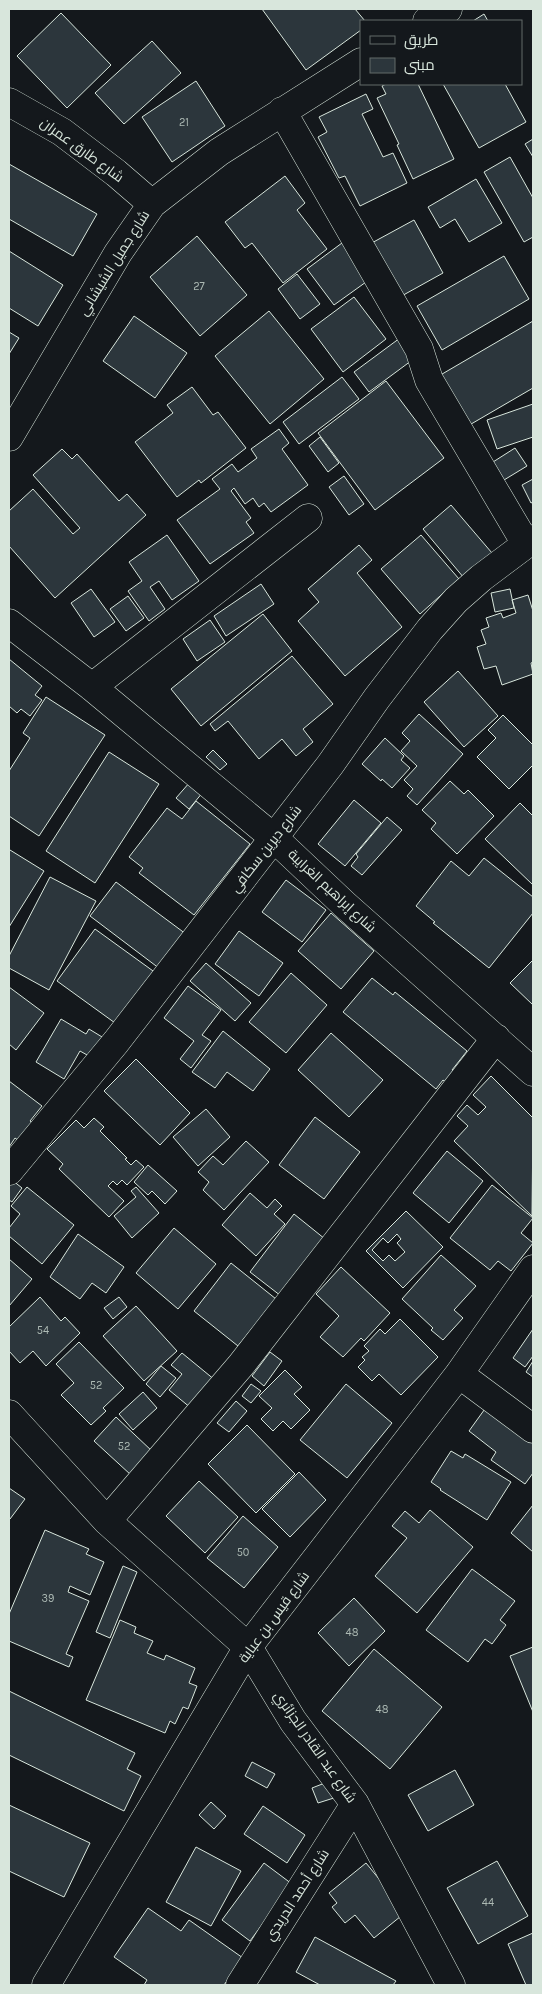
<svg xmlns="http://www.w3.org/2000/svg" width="542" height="1994" font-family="Karla,Cairo,sans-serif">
  <rect width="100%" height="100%" fill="#14181c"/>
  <!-- building -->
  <path fill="#2c363c" stroke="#d8e6dc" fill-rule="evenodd" d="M 262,9 L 355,9 L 365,21 L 361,21 L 361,30 L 306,70 Z
    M 61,13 L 111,65 L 67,108 L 17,56 Z
    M 484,14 L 488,21 L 473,21 Z
    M 152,41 L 181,73 L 124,124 L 95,93 Z
    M 196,81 L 225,126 L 172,162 L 142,117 Z
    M 386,84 L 418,84 L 454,159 L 413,179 L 397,145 L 399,144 L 377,98 L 386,94 L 382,86 Z
    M 443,84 L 505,84 L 526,122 L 479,148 Z
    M 366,94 L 373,109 L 362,114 L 383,157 L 393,153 L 407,183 L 360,206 L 345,176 L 339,178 L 318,137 L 327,132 L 319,117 Z
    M 533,139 L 533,157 L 525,144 Z
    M 510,157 L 533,198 L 533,237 L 524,242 L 484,172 Z
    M 9,164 L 97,214 L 73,256 L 9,219 Z
    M 285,176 L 305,203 L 297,210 L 327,249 L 283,283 L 252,243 L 245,248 L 225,222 Z
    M 476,179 L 502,223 L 469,242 L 455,219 L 440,228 L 428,207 Z
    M 414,220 L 443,273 L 398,298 L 368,245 Z
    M 197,236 L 247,295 L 200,336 L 150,277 Z
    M 346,240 L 373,277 L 334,305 L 307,269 Z
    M 9,251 L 63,285 L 38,326 L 9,308 Z
    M 504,256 L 529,299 L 442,350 L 417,306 Z
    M 297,274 L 320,304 L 300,319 L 278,289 Z
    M 354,297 L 386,339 L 343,372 L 311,329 Z
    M 269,311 L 324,379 L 270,424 L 215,356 Z
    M 134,316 L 187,353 L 155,398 L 103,361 Z
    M 533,321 L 533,388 L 466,427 L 437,377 Z
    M 9,332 L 19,338 L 9,354 Z
    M 400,338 L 415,358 L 369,392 L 354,372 Z
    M 342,377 L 359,399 L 299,444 L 283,422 Z
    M 386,381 L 444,458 L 375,510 L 318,433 Z
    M 192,387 L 213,415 L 218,412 L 246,448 L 201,483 L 199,480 L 177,497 L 135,442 L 173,413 L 167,405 Z
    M 533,404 L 533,437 L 497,449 L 487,420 Z
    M 279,429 L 289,443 L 282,449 L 308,485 L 271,512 L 264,503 L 259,507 L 253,498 L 245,504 L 234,488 L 231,491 L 251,518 L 246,522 L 254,533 L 210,564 L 177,520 L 220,489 L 212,479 L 232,464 L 238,472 L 257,458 L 251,449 Z
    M 320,437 L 339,463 L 328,472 L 309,446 Z
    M 515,448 L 527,466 L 504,480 L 493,462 Z
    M 62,449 L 72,459 L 77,454 L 119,501 L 127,494 L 146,515 L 55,598 L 9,546 L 9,511 L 33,489 L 73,534 L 80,528 L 33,475 Z
    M 344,476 L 364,504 L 349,515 L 329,487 Z
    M 533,479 L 533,502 L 531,503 L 522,485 Z
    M 451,505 L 492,553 L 464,578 L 423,529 Z
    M 167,535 L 199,581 L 172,600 L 159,581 L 150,587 L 165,609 L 149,621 L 128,591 L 142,581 L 129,562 Z
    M 421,535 L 459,579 L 420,614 L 381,569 Z
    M 359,545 L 372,560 L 357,573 L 402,627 L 345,676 L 298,621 L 319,602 L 308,589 Z
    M 261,584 L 274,604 L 226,636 L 214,616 Z
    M 91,589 L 115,622 L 94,637 L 71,603 Z
    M 510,589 L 514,608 L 495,612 L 491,593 Z
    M 528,595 L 533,611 L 533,662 L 531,663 L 533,674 L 502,685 L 496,666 L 484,669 L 477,647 L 486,644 L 481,630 L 489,627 L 486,618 L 501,613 L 503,618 L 516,613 L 512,600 Z
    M 128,596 L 144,618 L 126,631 L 110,609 Z
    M 263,614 L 292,651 L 201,726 L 171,689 Z
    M 210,620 L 225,642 L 197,661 L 183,639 Z
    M 292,656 L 333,704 L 303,729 L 313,742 L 296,756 L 282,739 L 259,759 L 228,721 L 215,731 L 210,724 Z
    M 9,659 L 42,686 L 35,695 L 42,700 L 30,716 L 21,709 L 17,713 L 9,706 Z
    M 458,671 L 498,716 L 464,747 L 424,702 Z
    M 46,697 L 105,735 L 39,836 L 9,816 L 9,771 L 30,738 L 23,733 Z
    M 419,714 L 463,754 L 417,805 L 407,796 L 413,789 L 404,780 L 417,766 L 401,751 L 410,741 L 402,733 Z
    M 503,715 L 533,745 L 533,765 L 509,789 L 477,757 L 496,738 L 488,730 Z
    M 385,738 L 404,756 L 401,760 L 410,768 L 392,788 L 382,779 L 381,781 L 362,764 Z
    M 213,750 L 227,764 L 220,770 L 206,757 Z
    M 109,752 L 159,784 L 95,883 L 46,851 Z
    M 450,781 L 464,794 L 468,790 L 494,816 L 457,854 L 431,829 L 436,823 L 422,810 Z
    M 190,782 L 203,792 L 189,809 L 176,798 Z
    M 354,800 L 381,823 L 345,866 L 318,844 Z
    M 196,801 L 250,844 L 194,915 L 139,873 L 143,868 L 129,857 L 167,808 L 182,819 Z
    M 520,803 L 533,816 L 533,885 L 485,839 Z
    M 387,817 L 402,830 L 362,875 L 351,866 L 358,857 L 356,854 Z
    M 10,850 L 44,871 L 9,927 L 9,852 Z
    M 484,858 L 533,897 L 533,913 L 489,968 L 433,923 L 435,922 L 416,906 L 451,861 L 469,876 Z
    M 50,877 L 96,901 L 49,990 L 9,968 L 9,956 Z
    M 286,880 L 326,910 L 302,942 L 262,912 Z
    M 116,882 L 194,940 L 168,975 L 90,916 Z
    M 331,913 L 374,951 L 341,989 L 298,951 Z
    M 95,929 L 160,976 L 122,1028 L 57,981 Z
    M 239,931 L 283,963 L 259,996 L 215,964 Z
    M 533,960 L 533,1005 L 510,983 Z
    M 206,963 L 251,1003 L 235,1021 L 190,981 Z
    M 291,973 L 327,1005 L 286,1053 L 249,1022 Z
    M 372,978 L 393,995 L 395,992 L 467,1051 L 452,1070 L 461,1077 L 452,1087 L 443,1080 L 436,1089 L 343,1012 Z
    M 188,986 L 221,1010 L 202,1035 L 211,1041 L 191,1068 L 180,1059 L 194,1041 L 164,1018 Z
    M 9,987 L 44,1013 L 16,1050 L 9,1044 Z
    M 61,1019 L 86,1034 L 89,1029 L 107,1040 L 96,1060 L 80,1051 L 64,1079 L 36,1062 Z
    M 223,1031 L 270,1069 L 253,1091 L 227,1072 L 215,1088 L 192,1072 Z
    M 331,1033 L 383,1080 L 349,1117 L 298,1070 Z
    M 136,1059 L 190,1113 L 160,1145 L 104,1091 Z
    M 491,1076 L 533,1118 L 532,1216 L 454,1141 L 468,1126 L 457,1116 L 467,1105 L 478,1115 L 486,1107 L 473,1095 Z
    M 9,1081 L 42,1106 L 30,1121 L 40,1128 L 26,1146 L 15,1138 L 9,1147 Z
    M 206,1109 L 230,1137 L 198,1166 L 173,1137 Z
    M 315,1117 L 360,1152 L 324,1199 L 279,1165 Z
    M 94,1118 L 104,1127 L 100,1131 L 127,1158 L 125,1159 L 131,1165 L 136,1160 L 144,1167 L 127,1185 L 122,1180 L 117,1185 L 113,1181 L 108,1186 L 124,1201 L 109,1217 L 59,1169 L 63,1164 L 47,1149 L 76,1120 L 84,1128 Z
    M 246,1141 L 269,1162 L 224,1210 L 203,1190 L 209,1182 L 198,1172 L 213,1156 L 223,1165 Z
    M 447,1151 L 483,1181 L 449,1223 L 413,1193 Z
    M 148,1165 L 177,1191 L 165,1204 L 152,1191 L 148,1195 L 134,1182 Z
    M 12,1180 L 22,1188 L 12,1202 L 9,1200 L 9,1185 Z
    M 492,1185 L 533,1218 L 521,1233 L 533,1243 L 511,1271 L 498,1261 L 490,1270 L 450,1238 Z
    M 27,1187 L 74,1225 L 42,1264 L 9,1236 L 9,1228 L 20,1214 L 11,1206 Z
    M 136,1187 L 159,1213 L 132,1238 L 114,1216 L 136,1197 L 131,1191 Z
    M 250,1193 L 267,1208 L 275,1199 L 282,1206 L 274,1214 L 285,1224 L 256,1256 L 222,1225 Z
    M 406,1211 L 443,1247 L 403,1288 L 366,1251 ZM 397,1234 L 401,1239 L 397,1243 L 405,1252 L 395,1261 L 389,1255 L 383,1261 L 372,1250 L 383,1238 L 388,1243 Z
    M 294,1214 L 325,1239 L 281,1296 L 250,1272 Z
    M 174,1228 L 216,1264 L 178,1309 L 136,1273 Z
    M 78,1234 L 124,1267 L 106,1293 L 92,1283 L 80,1299 L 50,1277 Z
    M 441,1255 L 476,1286 L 454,1310 L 463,1318 L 443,1340 L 431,1330 L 433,1328 L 402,1299 Z
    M 9,1259 L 32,1279 L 9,1306 Z
    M 231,1263 L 276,1299 L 238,1346 L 194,1311 Z
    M 341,1267 L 390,1313 L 364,1341 L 361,1338 L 343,1357 L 320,1337 L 339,1316 L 316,1294 Z
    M 40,1297 L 61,1321 L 65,1317 L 80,1333 L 46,1366 L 33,1351 L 20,1363 L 9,1351 L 9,1327 Z
    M 119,1297 L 127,1307 L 113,1319 L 104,1308 Z
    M 136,1306 L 177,1351 L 144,1381 L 103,1336 Z
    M 400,1319 L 438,1357 L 401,1395 L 379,1374 L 372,1381 L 358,1367 L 365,1360 L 362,1357 L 369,1351 L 364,1346 L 380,1329 L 385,1334 Z
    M 533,1329 L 533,1356 L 525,1367 L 513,1358 Z
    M 79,1342 L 124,1388 L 103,1408 L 106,1411 L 91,1425 L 61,1395 L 74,1383 L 56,1364 Z
    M 270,1352 L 282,1361 L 264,1386 L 252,1376 Z
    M 182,1353 L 221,1385 L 197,1413 L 169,1390 L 182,1374 L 171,1365 Z
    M 533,1361 L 533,1377 L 526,1372 Z
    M 161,1366 L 176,1378 L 160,1397 L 146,1384 Z
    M 285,1370 L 302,1387 L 294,1394 L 310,1410 L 291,1429 L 283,1421 L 273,1431 L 261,1419 L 272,1408 L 259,1396 Z
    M 251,1384 L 261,1391 L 251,1403 L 242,1396 Z
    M 346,1384 L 392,1423 L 347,1478 L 300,1440 Z
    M 143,1392 L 157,1408 L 133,1430 L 119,1414 Z
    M 236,1401 L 247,1411 L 229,1432 L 217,1423 Z
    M 487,1406 L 533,1440 L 533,1473 L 525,1484 L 491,1460 L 496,1452 L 469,1431 Z
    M 116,1417 L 153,1452 L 131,1475 L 94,1441 Z
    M 247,1425 L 295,1474 L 256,1513 L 208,1464 Z
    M 451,1451 L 463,1458 L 465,1454 L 511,1482 L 487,1520 L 440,1490 L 441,1489 L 431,1482 Z
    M 299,1472 L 326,1500 L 290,1537 L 262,1509 Z
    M 199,1481 L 238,1517 L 205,1553 L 166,1516 Z
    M 9,1488 L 25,1499 L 10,1519 L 9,1518 Z
    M 533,1505 L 533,1552 L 511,1533 Z
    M 430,1510 L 473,1547 L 417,1613 L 375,1576 L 407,1538 L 392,1526 L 405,1511 L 419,1523 Z
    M 243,1516 L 278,1547 L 244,1588 L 207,1558 Z
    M 45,1530 L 89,1549 L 86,1554 L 104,1562 L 90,1595 L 70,1586 L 68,1592 L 89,1601 L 66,1654 L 73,1657 L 69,1667 L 9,1641 L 9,1614 Z
    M 123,1566 L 137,1572 L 110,1638 L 96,1632 Z
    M 472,1569 L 515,1601 L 500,1620 L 506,1625 L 492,1644 L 485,1639 L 468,1662 L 426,1630 Z
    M 354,1598 L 385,1631 L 349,1666 L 318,1633 Z
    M 120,1620 L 136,1627 L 134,1633 L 153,1641 L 147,1653 L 164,1660 L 166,1655 L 195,1668 L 189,1683 L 197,1686 L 188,1709 L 183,1707 L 175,1724 L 170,1721 L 165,1733 L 86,1700 Z
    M 533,1647 L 533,1712 L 510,1656 Z
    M 374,1649 L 442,1707 L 390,1769 L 322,1711 Z
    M 9,1691 L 135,1753 L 127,1769 L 141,1776 L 124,1811 L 9,1755 Z
    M 252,1762 L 275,1774 L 267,1788 L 245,1776 Z
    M 455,1770 L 474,1805 L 428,1831 L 408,1795 Z
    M 330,1781 L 337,1797 L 318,1803 L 312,1788 Z
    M 211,1802 L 226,1816 L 214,1829 L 199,1815 Z
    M 9,1805 L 90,1843 L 64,1897 L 9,1871 Z
    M 263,1806 L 305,1835 L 287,1863 L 244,1834 Z
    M 196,1847 L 241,1871 L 211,1926 L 166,1902 Z
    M 497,1861 L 528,1916 L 478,1944 L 447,1888 Z
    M 264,1863 L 292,1884 L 250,1941 L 222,1920 Z
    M 366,1863 L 406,1912 L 374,1938 L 355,1915 L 345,1923 L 332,1907 L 337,1903 L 329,1893 Z
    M 148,1908 L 181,1931 L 189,1920 L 243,1958 L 224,1985 L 144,1985 L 147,1980 L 114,1957 Z
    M 533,1933 L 533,1985 L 526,1985 L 508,1944 Z
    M 315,1937 L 396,1981 L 393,1985 L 320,1985 L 296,1972 Z"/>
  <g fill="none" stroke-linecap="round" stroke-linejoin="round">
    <!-- minor casing -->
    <g stroke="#d8e6dc" stroke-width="29">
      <path id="minor" d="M 427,21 L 448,9
        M 9,102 L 62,132 L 116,173 L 152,204
        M 282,111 L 419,349 L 429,380 L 526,544
        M 9,437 L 118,253 L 152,204 L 219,152 L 361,62
        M 9,623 L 92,687 L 274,838 L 344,904 L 533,1072
        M 92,687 L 308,518
        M 9,1171 L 116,1042 L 330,765 L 377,698 L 430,629 L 456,600 L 481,578 L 533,539
        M 459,1374 L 533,1429
        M 9,1414 L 107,1521 L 248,1647 L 293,1721 L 355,1804 L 451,1985
        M 107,1521 L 241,1365 L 496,1038
        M 46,1985 L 248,1647 L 459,1374 L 533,1269
        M 240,1985 L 355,1804"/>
    </g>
    <!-- minor -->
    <use href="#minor" stroke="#14181c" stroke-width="28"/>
  </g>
  <g text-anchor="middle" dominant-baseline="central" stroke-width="4" stroke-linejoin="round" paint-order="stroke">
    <!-- number labels -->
    <g font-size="11" fill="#adbab4">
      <text x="184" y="122">21</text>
      <text x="199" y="286">27</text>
      <text x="43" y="1330">54</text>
      <text x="96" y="1385">52</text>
      <text x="124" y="1446">52</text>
      <text x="243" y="1552">50</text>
      <text x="48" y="1598">39</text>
      <text x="352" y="1632">48</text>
      <text x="382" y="1709">48</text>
      <text x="488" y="1902">44</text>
    </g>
    <!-- street labels -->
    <g font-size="14" fill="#d8e6dc" stroke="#14181c">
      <text transform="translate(82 150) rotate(36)">شارع طارق عمران</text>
      <text transform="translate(114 263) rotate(-58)">شارع جميل الشيشاني</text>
      <text transform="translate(266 849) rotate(-52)">شارع ديرين سكافي</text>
      <text transform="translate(332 891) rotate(43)">شارع إبراهيم الغرايبة</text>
      <text transform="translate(274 1617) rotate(-54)">شارع قيس بن عباية</text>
      <text transform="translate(315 1747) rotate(55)">شارع عبد القادر الجزائري</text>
      <text transform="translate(297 1895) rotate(-57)">شارع أحمد الدريدي</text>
    </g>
  </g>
  <!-- border -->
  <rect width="542" height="1994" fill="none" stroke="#d8e6dc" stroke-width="20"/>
  <!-- legend -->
  <rect x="360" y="20" width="162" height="65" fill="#14181c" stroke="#626a69"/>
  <rect x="370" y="36" width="25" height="8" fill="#14181c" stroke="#626a69"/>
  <text x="404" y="45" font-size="15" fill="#d8e6dc">طريق</text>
  <rect x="370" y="58" width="25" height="15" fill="#2c363c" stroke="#626a69"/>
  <text x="404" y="70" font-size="15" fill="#d8e6dc">مبنى</text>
</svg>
